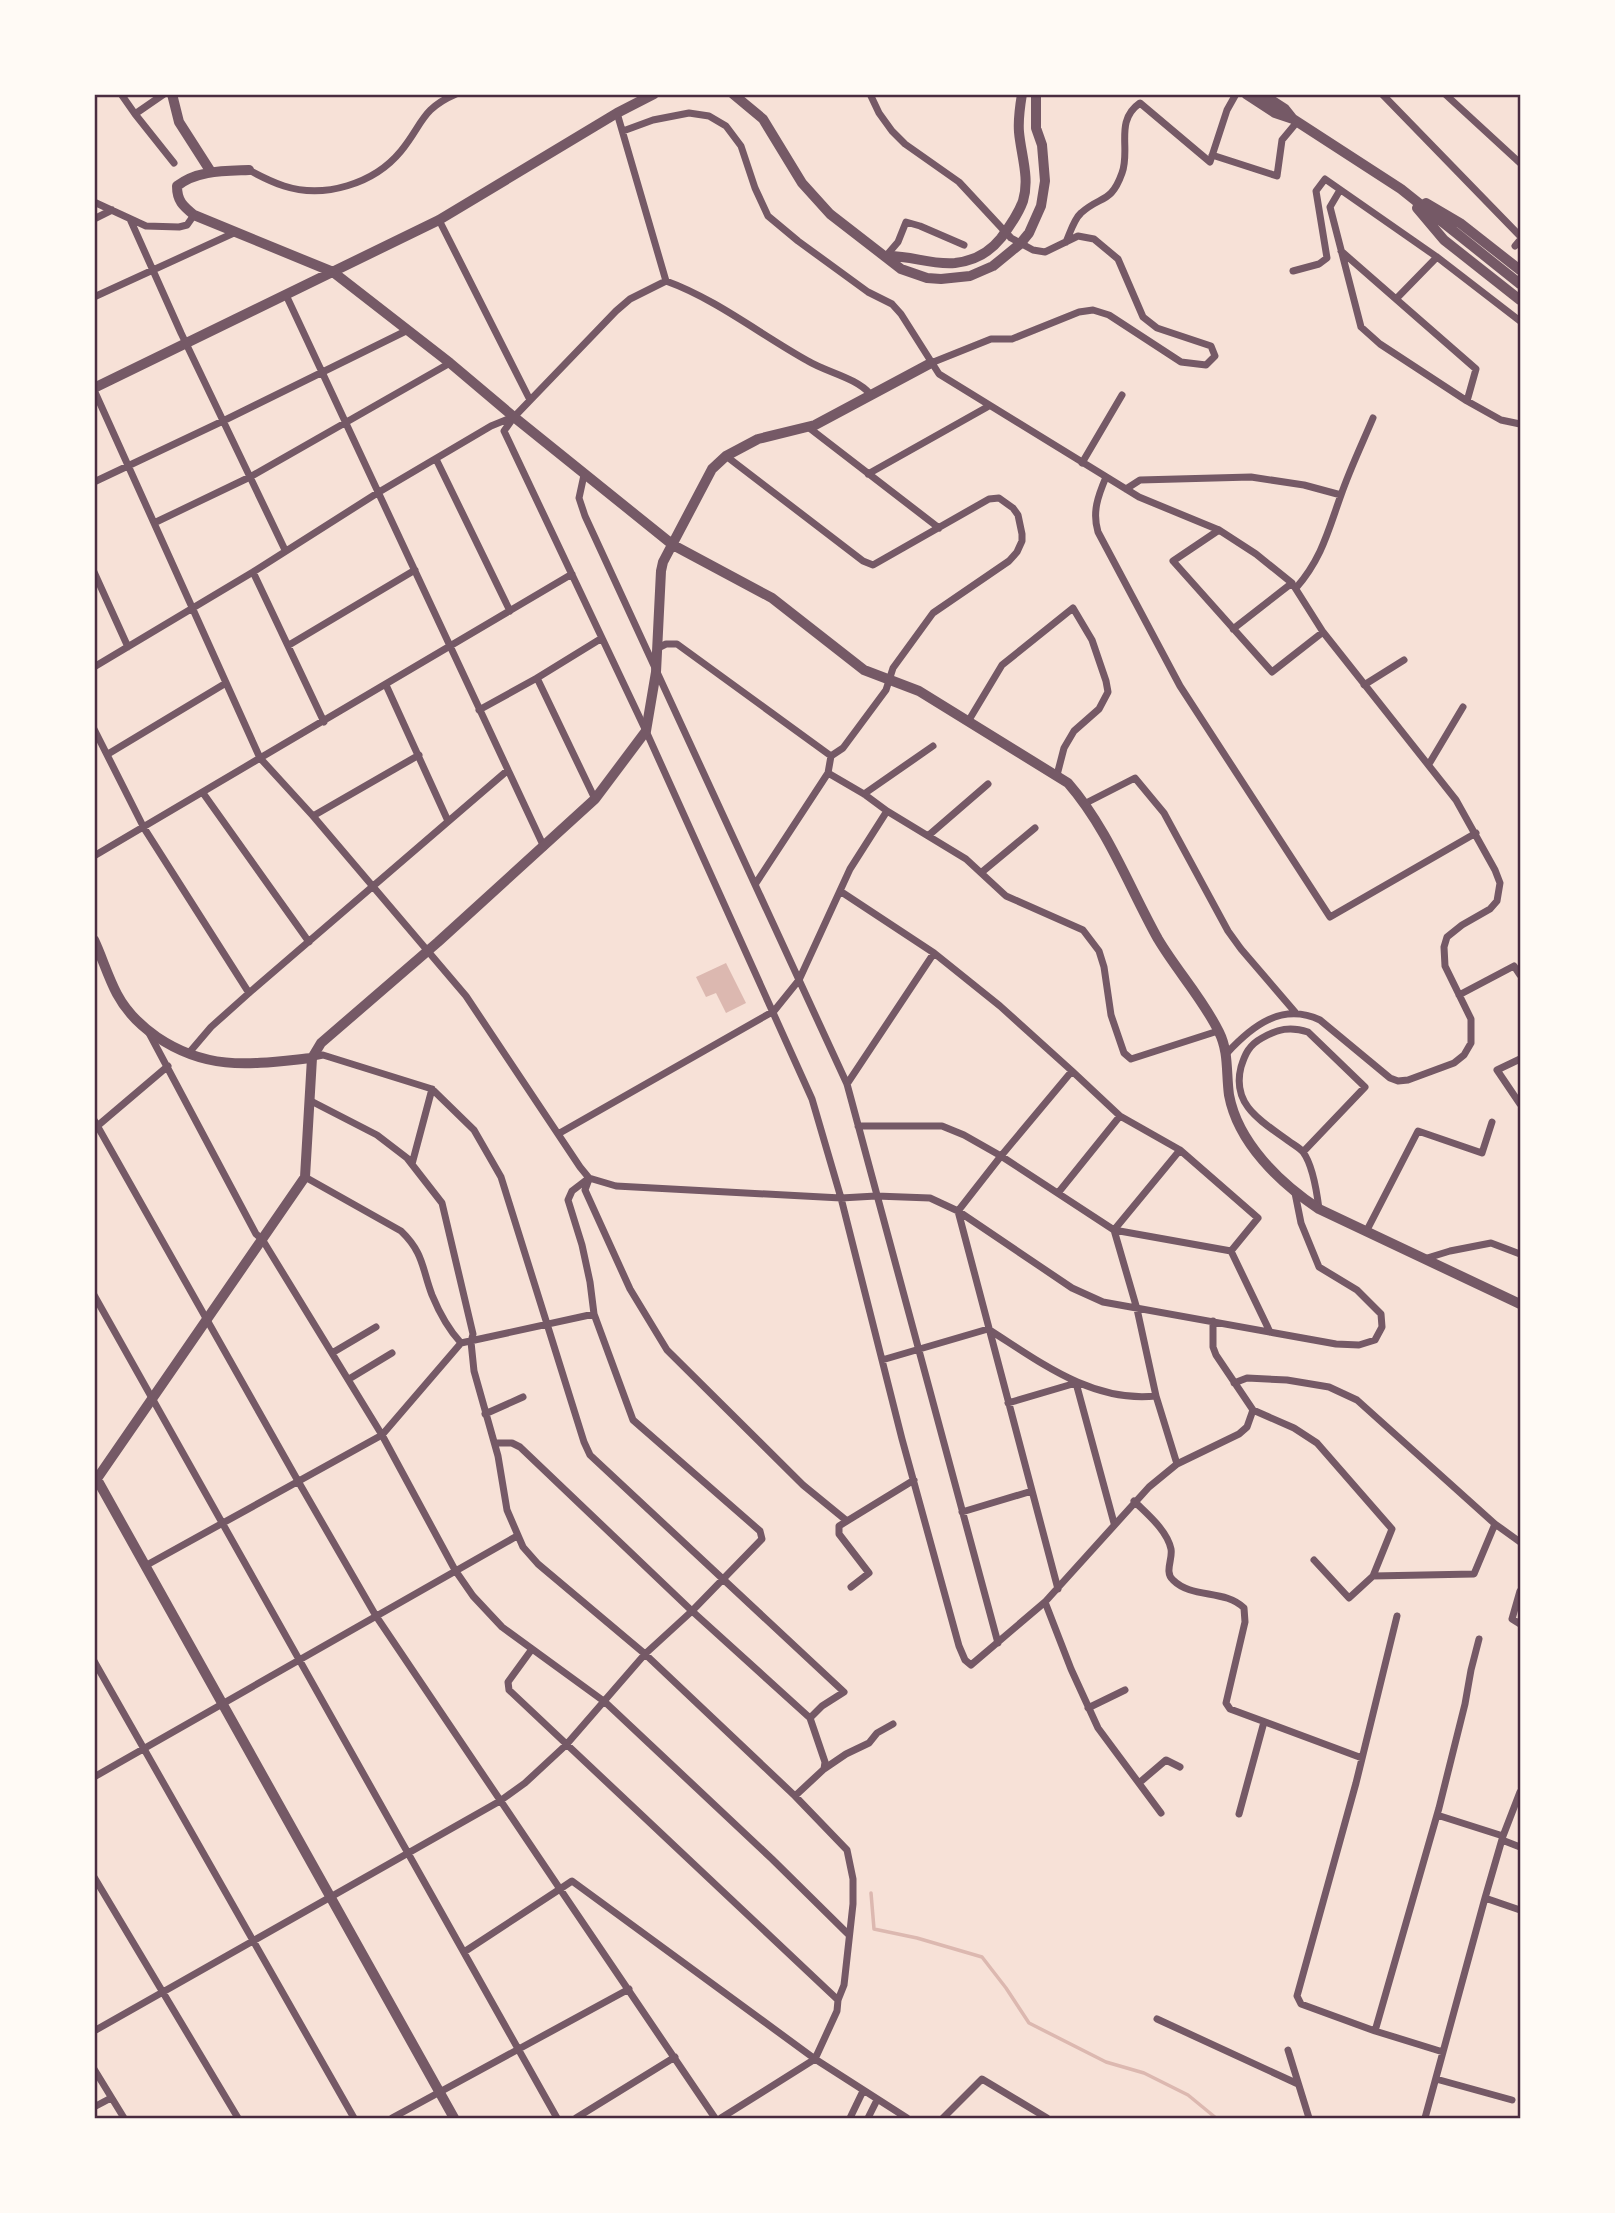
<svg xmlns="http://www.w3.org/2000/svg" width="1615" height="2213" font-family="Inter,sans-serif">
  <rect width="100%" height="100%" fill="#f7e1d7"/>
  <!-- water -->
  <path fill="#dcb8b0" d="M 726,963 L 746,1003 L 726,1013 L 716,993 L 706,997 L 696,977 Z"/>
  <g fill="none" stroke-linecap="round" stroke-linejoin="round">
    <!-- stream -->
    <path stroke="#dcb8b0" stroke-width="3.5" d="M 871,1893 L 874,1929 L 917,1938 L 982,1957 L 1006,1988 L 1029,2023 L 1106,2062 L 1144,2073 L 1188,2095 L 1216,2118"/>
    <!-- minor -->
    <path stroke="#755966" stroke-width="7" d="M 121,94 L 135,114 L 164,94
      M 870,94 L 879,113 L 892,131 L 905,144 L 959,182 L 1011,238 L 1033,250 L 1045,252 L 1078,236 L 1094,239 L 1118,259 L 1143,317 L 1157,328 L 1211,346 L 1215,356 L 1206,365 L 1181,362 L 1109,315 L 1093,310 L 1079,312 L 1012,339 L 991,339 L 931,363
      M 1382,94 L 1520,236
      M 1445,94 L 1520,163
      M 617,113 L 666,281 C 716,299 761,335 808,361 C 826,372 857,378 870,394
      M 135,114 L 174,163
      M 623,131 L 653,120 L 689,113 L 709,116 L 726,126 L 741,146 L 755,188 L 768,216 L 798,241 L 868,292 L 892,304 L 901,314 L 939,374 L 1139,497 L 1219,530 L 1256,554 L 1292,583 L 1323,632 L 1456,800 L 1495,870 L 1500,883 L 1497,901 L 1490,909 L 1462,925 L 1447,937 L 1444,947 L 1445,966 L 1471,1019 L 1471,1043 L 1464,1055 L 1454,1063 L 1408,1080 L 1398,1081 L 1390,1078 L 1320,1020 C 1282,1002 1252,1026 1227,1053
      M 1212,155 L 1277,176 L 1282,140 L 1297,122
      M 249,170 C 260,176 272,182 284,186 C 324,199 374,184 401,151 C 423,124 421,109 456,94
      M 1340,190 L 1330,207 L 1361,327 L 1380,344 L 1467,401 L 1501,420 L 1520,424
      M 94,202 L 146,226 L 179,227 L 187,225 L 194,215
      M 94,219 L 112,210
      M 130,219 L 181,333 L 285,550
      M 439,220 L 530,400
      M 1066,242 C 1070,233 1074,219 1081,213 C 1101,195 1111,204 1122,173 C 1131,149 1114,121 1140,103 L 1210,162 L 1227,110 L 1236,94
      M 1515,246 L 1520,240
      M 1341,251 L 1476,369 L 1467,401
      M 886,256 L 898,242 L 906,222 L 920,226 L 964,245
      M 1293,271 L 1319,264 L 1327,258 L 1316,191 L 1325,179 L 1437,257 L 1520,321
      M 666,281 L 630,299 L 616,311 L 514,417 L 504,431 L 646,731 L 812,1099 L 841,1198 L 902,1439 L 959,1646 L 965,1660 L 971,1665 L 1045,1602 L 1149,1487 L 1177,1464 L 1239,1434 L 1247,1427 L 1253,1410 L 1216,1355 L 1213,1347 L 1213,1321
      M 286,295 L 544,847
      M 94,297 L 236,232
      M 1396,299 L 1437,257
      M 94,390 L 260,758 L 313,816 L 466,996 L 580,1167 L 589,1178 L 616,1186 L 841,1198 L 876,1196 L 930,1198 L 958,1211 L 1072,1288 L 1103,1302 L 1336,1344 L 1359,1345 L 1375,1340 L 1382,1327 L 1381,1314 L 1357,1290 L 1319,1267 L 1301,1223 L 1295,1193
      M 808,427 L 939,528
      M 726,456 L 863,561 L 873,565 L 989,499 L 999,498 L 1013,508 L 1018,515 L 1022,534 L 1022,541 L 1017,552 L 1009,561 L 933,613 L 893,668 L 886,690 L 843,748 L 831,756 L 828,773 L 756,883
      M 436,459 L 510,611
      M 1082,463 L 1122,395
      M 868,474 L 989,406
      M 584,475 L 579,498 L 585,516 L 847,1084 L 998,1643
      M 1106,477 C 1098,496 1092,512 1098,532 L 1180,686 L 1330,917 L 1476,833
      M 94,482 L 223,421 L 408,330
      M 1126,489 L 1140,480 L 1251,477 L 1304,485 L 1341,495
      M 154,523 L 250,477 L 450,363
      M 1219,530 L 1173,561 L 1272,672 L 1323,632
      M 94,572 L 128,647
      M 253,572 L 324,722
      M 1296,588 C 1322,558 1328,531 1341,495 C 1350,469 1362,444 1373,418
      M 1233,629 L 1292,583
      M 289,645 L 415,570
      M 658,648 L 666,644 L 677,644 L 831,756
      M 94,667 L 253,572 L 379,492 L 491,426 L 513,417
      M 537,678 L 595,799
      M 386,685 L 448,821
      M 1364,685 L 1404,660
      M 479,710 L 537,678 L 602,638
      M 969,720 L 1002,665 L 1073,608 L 1092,640 L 1106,681 L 1108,692 L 1099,709 L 1074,731 L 1064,748 L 1057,775
      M 94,729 L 144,828 L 249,993
      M 108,754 L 226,683
      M 1429,764 L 1463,707
      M 828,773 L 864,794 L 887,811 L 966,859 L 1006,896 L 1083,930 L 1099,951 L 1104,967 L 1111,1015 L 1124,1053 L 1131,1059 L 1218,1031
      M 203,793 L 309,942
      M 864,794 L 933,746
      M 1086,803 L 1135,778 L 1164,813 L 1228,931 L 1241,949 L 1295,1012
      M 313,816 L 419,755
      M 929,835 L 988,784
      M 94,856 L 572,574
      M 982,872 L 1035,828
      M 840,891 L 934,953 L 1000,1006 L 1072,1071 L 1001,1156 L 958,1211 L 1058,1589
      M 1459,995 L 1514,966 L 1520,975
      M 149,1033 L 256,1234 L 262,1239 L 382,1435 L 455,1570 L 473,1596 L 502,1627 L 605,1702 L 772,1859 L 849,1935
      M 188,1054 L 211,1027 L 249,993 L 508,770
      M 313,1057 L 323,1055 L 432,1089 L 474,1130 L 501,1177 L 584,1442 L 590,1455 L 844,1692 L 822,1706 L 810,1718 L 825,1762 L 824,1769 L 795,1796
      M 1520,1059 L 1497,1070 L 1520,1104
      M 1072,1071 L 1120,1116 L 1180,1150 L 1258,1218 L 1231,1251
      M 847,1084 L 934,953
      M 309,1100 L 377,1135 L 407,1158 L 442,1203 L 473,1334 L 471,1342 L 474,1371 L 498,1456 L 507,1510 L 523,1547 L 538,1564 L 645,1654 L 795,1796 L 847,1850 L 853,1879 L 853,1904 L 844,1985 L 838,2000 L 837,2011 L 815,2059 L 721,2118
      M 94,1120 L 298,1481 L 376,1616 L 560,1889 L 572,1881 L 815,2059 L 907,2118
      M 858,1126 L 942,1126 L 964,1135 L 1001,1156 L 1114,1230 L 1231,1251 L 1270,1332
      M 95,1128 L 168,1066
      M 558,1134 L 774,1011 L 799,980 L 850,869 L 887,811
      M 1303,1152 L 1365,1087 L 1308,1032 C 1290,1026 1278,1029 1262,1038 C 1249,1045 1245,1054 1241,1067 C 1231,1106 1263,1122 1290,1142 C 1294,1145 1300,1148 1303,1152 C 1312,1164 1317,1193 1319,1209
      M 412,1164 L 432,1089
      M 305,1177 L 401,1231 C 424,1253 422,1269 432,1295 C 439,1312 449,1330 461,1343 L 594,1314 L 590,1282 L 582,1245 L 568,1200 L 572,1191 L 589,1178
      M 589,1179 L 585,1190 L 630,1289 L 667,1350 L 803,1485 L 847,1521 L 914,1480
      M 1058,1193 L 1120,1116
      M 1366,1232 L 1418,1131 L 1482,1153 L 1492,1122
      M 1424,1259 L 1450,1251 L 1491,1243 L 1520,1254
      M 94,1295 L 557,2118
      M 332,1353 L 376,1327
      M 882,1360 L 988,1329 C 1040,1362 1092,1403 1156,1396 L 1177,1464
      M 349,1379 L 392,1353
      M 1076,1383 L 1114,1523
      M 1234,1383 L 1247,1378 L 1287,1380 L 1329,1387 L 1357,1400 L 1495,1524 L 1520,1542
      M 1156,1396 L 1137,1309 L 1114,1230 L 1180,1150
      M 1008,1403 L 1076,1383
      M 1253,1410 L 1294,1428 L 1317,1443 L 1392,1529 L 1373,1576 L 1474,1574 L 1495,1524
      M 485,1414 L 523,1397
      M 495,1443 L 512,1443 L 520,1447 L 692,1611 L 810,1718
      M 1134,1501 C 1147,1514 1167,1530 1171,1549 C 1173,1559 1164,1572 1173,1580 C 1192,1599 1225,1589 1244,1608 L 1245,1622 L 1226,1703 L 1230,1709 L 1362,1758
      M 962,1512 L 1032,1491
      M 847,1521 L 839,1526 L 839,1534 L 869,1573 L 851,1587
      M 1314,1560 L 1349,1598 L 1373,1576
      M 145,1566 L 382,1435 L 461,1343
      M 1520,1591 L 1512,1619 L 1520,1624
      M 1045,1602 L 1071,1669 L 1098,1728 L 1161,1813
      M 1397,1616 L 1356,1783 L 1297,1996 L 1301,2004 L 1375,2031 L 1443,2052
      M 532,1649 L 508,1682 L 509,1690 L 838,2000
      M 94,1661 L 354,2118
      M 1088,1708 L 1125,1690
      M 824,1769 L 846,1754 L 869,1743 L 877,1733 L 893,1724
      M 94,1777 L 517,1536
      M 1139,1783 L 1166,1760 L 1180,1767
      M 1239,1814 L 1264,1722
      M 1437,1815 L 1503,1836
      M 1502,1840 L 1520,1847
      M 94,1877 L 238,2118
      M 1485,1898 L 1520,1910
      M 464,1952 L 560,1889 L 715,2118
      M 1157,2019 L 1298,2084
      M 94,2031 L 500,1801 L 525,1783 L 566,1745 L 645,1654 L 692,1611 L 762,1539 L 760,1531 L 633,1420 L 594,1314
      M 1375,2031 L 1439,1808 L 1465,1704 L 1471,1670 L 1479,1639
      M 1288,2050 L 1309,2118
      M 94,2069 L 124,2118
      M 1436,2079 L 1512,2100
      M 94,2107 L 111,2098
      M 392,2118 L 629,1989
      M 576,2118 L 675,2057
      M 850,2118 L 863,2091
      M 868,2118 L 877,2100
      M 943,2118 L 982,2079 L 1047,2118
      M 1425,2118 L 1485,1898 L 1503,1836 L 1520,1792"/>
    <!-- tertiary -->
    <path stroke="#755966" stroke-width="10" d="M 172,94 L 179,122 L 211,172
      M 733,94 L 763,119 L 802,183 L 830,214 L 901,269 L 927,278 L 941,279 L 970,276 L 993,266 L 1020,244 L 1029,233 L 1041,206 L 1045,181 L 1042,145 L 1036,128 L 1036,94
      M 1246,94 L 1275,113 L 1293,119 L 1401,189 L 1520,284
      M 1262,94 L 1285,109 L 1293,119
      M 249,170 C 225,171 197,170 177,186 C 177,201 183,206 194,215 L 333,272 L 450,363 L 514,417 L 673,545 L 772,598 L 864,670 L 919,691 L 1068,783 C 1108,829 1129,887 1158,939 C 1177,971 1203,999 1219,1032 C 1229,1052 1226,1073 1229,1095 C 1238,1143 1280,1183 1319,1209 L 1520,1304
      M 1426,203 L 1460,223 L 1520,270
      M 1417,208 L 1444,240 L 1520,300
      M 886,256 C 911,255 929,265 955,263 C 973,261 989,253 1001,238 C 1010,226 1018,215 1023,201 C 1030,178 1021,155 1019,132 C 1018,120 1020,106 1022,94
      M 94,388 L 439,220 L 617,113 L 654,94
      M 94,940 C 102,957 108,977 117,994 C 126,1011 141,1026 157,1037 C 209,1072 252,1064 312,1058
      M 94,1474 L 454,2118
      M 94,1483 L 305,1177 L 312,1058 L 321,1043 L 438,942 L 595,799 L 646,731 L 656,672 L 661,571 L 663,562 L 712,469 L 726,456 L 758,439 L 815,425 L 931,363"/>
  </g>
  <!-- border -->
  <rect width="1615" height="2213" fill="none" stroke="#fffaf5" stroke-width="192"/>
  <rect x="96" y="96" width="1423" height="2021" fill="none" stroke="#4a2c40" stroke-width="2.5"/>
</svg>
